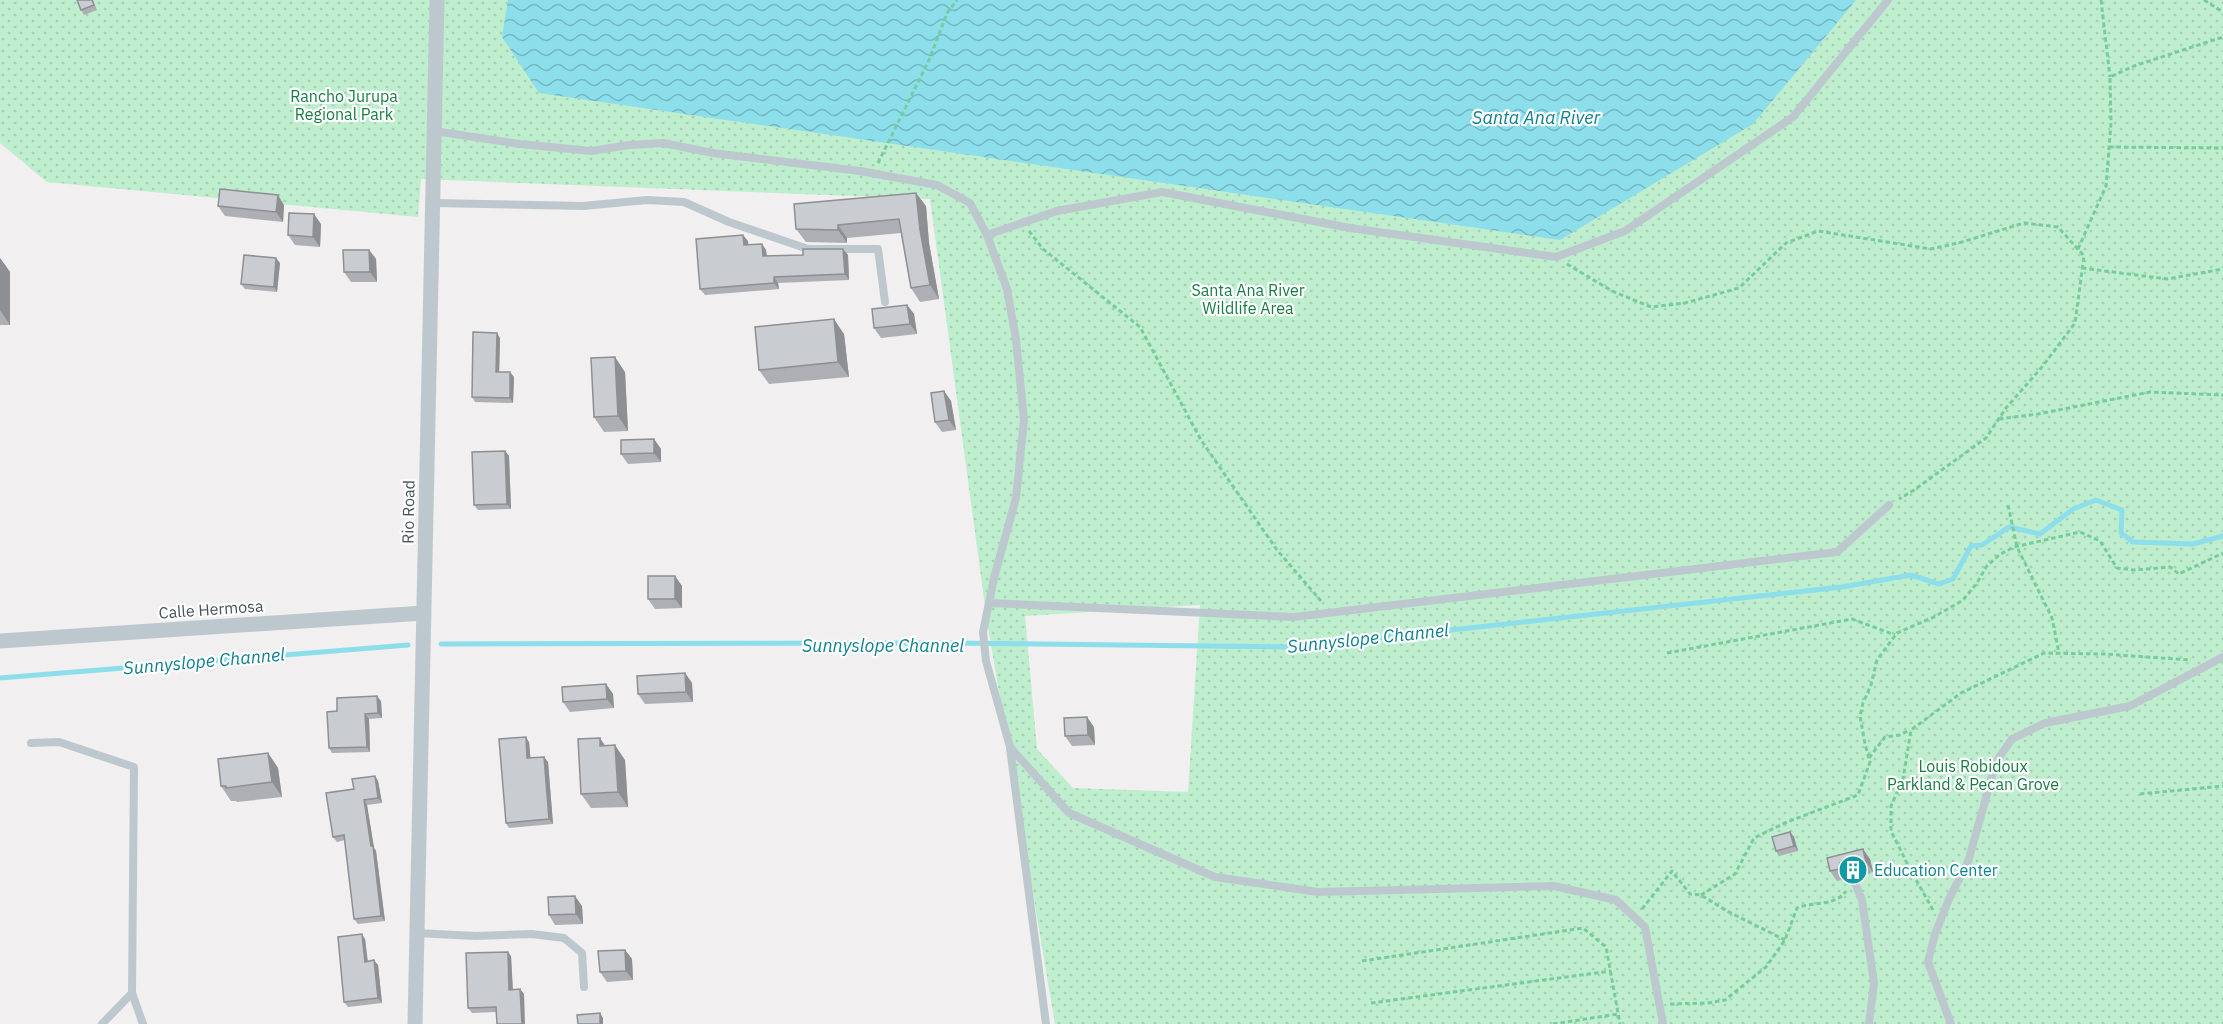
<svg xmlns="http://www.w3.org/2000/svg" width="2223" height="1024" font-family="'IBM Plex Sans',sans-serif">
  <defs>
    <pattern id="park-dots" width="8" height="8" patternUnits="userSpaceOnUse" patternTransform="scale(1.5)"><rect width="8" height="8" fill="#beeecd"/><path d="M2 2h.1M6 6h.1" fill="none" stroke="#a5ceb2" stroke-width="1.8" stroke-linecap="round"/></pattern>
    <pattern id="water-waves" width="16" height="10" patternUnits="userSpaceOnUse" patternTransform="scale(1.5)"><rect width="16" height="10" fill="#8cdeeb"/><path d="M0 5q4-4 8 0t8 0" fill="none" stroke="#74b7c2"/></pattern>
  </defs>
  <rect width="100%" height="100%" fill="#f1efef"/>
  <!-- park -->
  <path fill="url(#park-dots)" fill-rule="evenodd" d="M 0,0 L 2223,0 L 2223,1024 L 1055,1024 L 987,621 L 930,199 L 421,179 L 418,217 L 47,182 L 0,143 ZM 1200,605 L 1188,792 L 1073,788 L 1037,749 L 1025,616 Z"/>
  <!-- water -->
  <path fill="url(#water-waves)" d="M 508,0 L 1856,0 L 1753,124 L 1560,240 L 539,93 L 502,37 Z"/>
  <g fill="none" stroke-linecap="round" stroke-linejoin="round">
    <!-- stream -->
    <path stroke="#8cdeeb" stroke-width="5" d="M 441,644 L 944,643 L 1297,647 L 1842,587 L 1911,575 L 1939,584 L 1953,579 L 1971,546 L 1982,545 L 2009,527 L 2040,534 L 2073,509 L 2096,500 L 2122,510 L 2121,533 L 2133,542 L 2193,544 L 2223,536
      M 0,678 L 408,645"/>
    <!-- path -->
    <path stroke="#76cc9b" stroke-width="3" stroke-dasharray="4.5 3" stroke-linecap="butt" d="M 2101,0 L 2110,77
      M 2204,0 L 2223,12
      M 2109,147 L 2223,148
      M 878,163 L 930,58 L 947,13 L 957,0
      M 1029,231 L 1043,249 L 1140,327 L 1201,440 L 1277,550 L 1321,601
      M 2078,249 L 2106,186 L 2111,123 L 2110,77 L 2134,66 L 2223,37
      M 1567,264 L 1612,291 L 1651,307 L 1685,303 L 1739,288 L 1786,243 L 1818,231 L 1931,249 L 1962,242 L 2024,223 L 2058,227 L 2084,256 L 2075,323 L 2042,367 L 2006,408 L 1986,438 L 1914,490 L 1899,499
      M 2082,268 L 2167,279 L 2223,269
      M 1999,419 L 2038,414 L 2150,392 L 2223,395
      M 2008,505 L 2017,547 L 2052,618 L 2059,653
      M 1667,653 L 1852,619 L 1895,635
      M 1869,758 L 1885,737 L 1900,735 L 1910,730
      M 2140,794 L 2223,786
      M 1701,895 L 1735,874 L 1754,838 L 1787,822 L 1858,795 L 1870,762 L 1865,744 L 1860,716 L 1863,703 L 1871,685 L 1877,660 L 1897,633 L 1934,617 L 1963,600 L 1977,583 L 1986,567 L 1999,555 L 2014,547 L 2080,532 L 2100,541 L 2117,568 L 2134,570 L 2170,567 L 2179,574 L 2223,553
      M 1642,909 L 1672,871 L 1690,894 L 1701,895 L 1727,911 L 1785,940
      M 1933,910 L 1910,869 L 1891,831 L 1891,806 L 1903,779 L 1911,730 L 1961,693 L 2044,653 L 2104,654 L 2191,660
      M 1362,961 L 1583,928 L 1606,947 L 1620,1024
      M 1371,1003 L 1611,971
      M 1670,1004 L 1708,1003 L 1725,1000 L 1766,967 L 1785,940 L 1797,908 C 1813,901 1835,907 1846,891
      M 1553,1024 L 1618,1014"/>
    <!-- service -->
    <path stroke="#bdc8ce" stroke-width="8" d="M 434,131 L 520,144 L 592,151 L 629,145 L 663,143 L 713,153 L 860,171 L 937,185 L 970,203 L 987,235 L 1007,289 L 1016,339 L 1024,420 L 1016,498 L 994,578 L 983,632 L 986,661 L 1010,747 L 1069,813 L 1215,877 L 1318,892 L 1554,886 L 1616,900 L 1645,927 L 1663,1024
      M 433,203 L 583,206 L 647,200 L 684,202 L 729,222 L 808,249 L 878,249 L 885,302
      M 987,235 L 1057,211 L 1162,192 L 1350,228 L 1556,257 L 1625,231 L 1793,117 L 1888,0
      M 989,603 L 1294,617 L 1837,552 L 1889,505
      M 31,743 L 59,742 L 134,767 L 132,993 L 102,1024
      M 1010,748 L 1046,1024
      M 1852,876 L 1862,900 L 1874,983 L 1869,1024
      M 416,933 L 475,936 L 532,934 L 564,938 L 582,953 L 584,987
      M 132,993 L 143,1024
      M 1951,1024 L 1928,962 L 1935,934 L 1949,899 L 1968,862 L 1996,762 L 2012,739 L 2045,723 L 2130,706 L 2223,657"/>
    <!-- minor -->
    <path stroke="#bdc8ce" stroke-width="15" d="M 0,641 L 424,613
      M 415,1024 L 437,0"/>
  </g>
  <!-- wall -->
  <path fill="#adafb4" d="M 77,0 L 93,0 L 97,10 L 84,15 L 81,10 Z
    M 284,205 L 283,222 L 225,216 L 218,206 Z
    M 926,206 L 929,243 L 939,299 L 920,302 L 911,288 L 901,233 L 847,238 L 847,243 L 806,242 L 796,229 Z
    M 321,224 L 320,247 L 295,245 L 288,235 Z
    M 748,241 L 748,245 L 762,244 L 766,250 L 767,256 L 803,255 L 843,249 L 848,255 L 849,280 L 778,283 L 779,289 L 705,295 L 700,289 Z
    M 369,250 L 376,259 L 377,282 L 351,282 L 344,272 Z
    M 0,258 L 10,272 L 10,325 L 0,325 Z
    M 280,263 L 277,292 L 245,289 L 241,284 Z
    M 907,305 L 914,314 L 917,334 L 881,338 L 874,328 Z
    M 844,334 L 849,377 L 769,384 L 759,370 Z
    M 500,338 L 499,372 L 514,377 L 513,403 L 475,402 L 472,397 Z
    M 625,372 L 628,431 L 604,432 L 594,417 Z
    M 944,391 L 951,401 L 956,430 L 942,432 L 935,422 Z
    M 654,439 L 661,449 L 661,462 L 628,464 L 621,454 Z
    M 505,451 L 509,456 L 511,509 L 478,510 L 474,505 Z
    M 675,576 L 682,586 L 682,608 L 655,609 L 648,599 Z
    M 685,673 L 692,683 L 693,702 L 645,704 L 638,694 Z
    M 606,684 L 613,694 L 614,708 L 570,712 L 563,702 Z
    M 381,701 L 382,718 L 369,719 L 370,752 L 332,753 L 329,748 L 337,711 Z
    M 1094,727 L 1095,745 L 1072,746 L 1065,736 Z
    M 529,742 L 530,758 L 548,762 L 553,824 L 509,828 L 506,823 Z
    M 268,753 L 278,768 L 282,797 L 237,802 L 236,801 L 231,801 L 221,786 Z
    M 625,760 L 628,807 L 591,808 L 581,794 Z
    M 375,776 L 378,781 L 382,803 L 367,805 L 374,848 L 376,851 L 385,921 L 358,924 L 354,919 L 345,840 L 337,842 L 333,837 L 354,789 Z
    M 1790,832 L 1794,837 L 1798,851 L 1779,856 L 1776,851 Z
    M 1827,858 L 1870,859 L 1873,872 L 1858,876 L 1855,871 L 1850,870 L 1847,873 L 1847,879 L 1837,881 L 1830,871 Z
    M 582,906 L 583,924 L 555,925 L 549,915 Z
    M 365,939 L 368,961 L 378,965 L 382,1003 L 348,1007 L 344,1002 Z
    M 625,950 L 632,959 L 633,980 L 607,982 L 600,972 Z
    M 511,956 L 513,990 L 524,994 L 496,1012 L 472,1013 L 468,1008 Z"/>
  <!-- shaded-wall -->
  <path fill="#8d8f92" d="M 916,193 L 926,206 L 929,243 L 939,299 L 930,285 L 920,230 Z
    M 278,195 L 284,205 L 283,222 L 276,212 Z
    M 314,214 L 321,224 L 320,247 L 313,237 Z
    M 838,225 L 847,238 L 847,243 L 838,230 Z
    M 743,235 L 748,241 L 749,252 L 744,245 Z
    M 762,244 L 766,250 L 767,262 L 763,256 Z
    M 843,249 L 848,255 L 849,280 L 845,274 Z
    M 369,250 L 376,259 L 377,282 L 370,272 Z
    M 0,258 L 10,272 L 10,325 L 0,310 Z
    M 276,258 L 280,263 L 277,292 L 274,287 Z
    M 774,277 L 778,283 L 779,289 L 774,283 Z
    M 907,305 L 914,314 L 917,334 L 910,324 Z
    M 834,319 L 844,334 L 849,377 L 838,362 Z
    M 497,333 L 500,338 L 499,377 L 496,372 Z
    M 615,357 L 625,372 L 628,431 L 618,416 Z
    M 510,372 L 514,377 L 513,403 L 510,398 Z
    M 944,391 L 951,401 L 956,430 L 949,420 Z
    M 654,439 L 661,449 L 661,462 L 654,453 Z
    M 505,451 L 509,456 L 511,509 L 507,504 Z
    M 675,576 L 682,586 L 682,608 L 675,599 Z
    M 685,673 L 692,683 L 693,702 L 686,692 Z
    M 606,684 L 613,694 L 614,708 L 607,699 Z
    M 377,696 L 381,701 L 382,718 L 378,713 Z
    M 365,714 L 369,719 L 370,752 L 367,747 Z
    M 1087,717 L 1094,727 L 1095,745 L 1088,735 Z
    M 526,737 L 529,742 L 531,763 L 527,758 Z
    M 600,738 L 610,753 L 600,746 Z
    M 615,745 L 625,760 L 628,807 L 618,792 Z
    M 268,753 L 278,768 L 282,797 L 272,782 Z
    M 544,757 L 548,762 L 553,824 L 549,819 Z
    M 375,776 L 378,781 L 382,803 L 378,798 Z
    M 364,800 L 367,805 L 374,848 L 376,851 L 385,921 L 381,916 Z
    M 1790,832 L 1794,837 L 1798,851 L 1794,846 Z
    M 1863,849 L 1870,859 L 1873,872 L 1866,862 Z
    M 1840,863 L 1847,873 L 1847,879 L 1840,869 Z
    M 575,896 L 582,906 L 583,924 L 576,914 Z
    M 362,934 L 365,939 L 368,967 L 365,962 Z
    M 625,950 L 632,959 L 633,980 L 626,971 Z
    M 508,952 L 511,956 L 513,995 L 509,990 Z
    M 374,960 L 378,965 L 382,1003 L 378,998 Z
    M 520,989 L 524,994 L 525,1024 L 522,1024 Z
    M 600,1013 L 603,1018 L 603,1024 L 600,1024 Z"/>
  <!-- building -->
  <path fill="#c9ccd1" stroke="#8d8f92" stroke-width="1.5" d="M 77,0 L 92,0 L 94,5 L 81,10 Z
    M 220,189 L 278,195 L 276,212 L 218,206 Z
    M 916,193 L 920,230 L 930,285 L 911,288 L 899,219 L 838,225 L 838,230 L 796,229 L 794,204 Z
    M 289,213 L 314,214 L 313,237 L 288,235 Z
    M 743,235 L 744,245 L 762,244 L 763,256 L 803,255 L 803,249 L 843,249 L 845,274 L 774,277 L 774,283 L 700,289 L 696,239 Z
    M 343,250 L 369,250 L 370,272 L 344,272 Z
    M 244,255 L 276,258 L 274,287 L 241,284 Z
    M 907,305 L 910,324 L 874,328 L 872,309 Z
    M 834,319 L 838,362 L 759,370 L 755,327 Z
    M 473,332 L 497,333 L 496,372 L 510,372 L 510,398 L 472,397 Z
    M 615,357 L 618,416 L 594,417 L 591,358 Z
    M 944,391 L 949,420 L 935,422 L 931,393 Z
    M 654,439 L 654,453 L 621,454 L 621,440 Z
    M 505,451 L 507,504 L 474,505 L 472,452 Z
    M 648,576 L 675,576 L 675,599 L 648,599 Z
    M 685,673 L 686,692 L 638,694 L 637,676 Z
    M 606,684 L 607,699 L 563,702 L 562,687 Z
    M 377,696 L 378,713 L 365,714 L 367,747 L 329,748 L 327,712 L 337,711 L 337,698 Z
    M 1087,717 L 1088,735 L 1065,736 L 1064,718 Z
    M 526,737 L 527,758 L 544,757 L 549,819 L 506,823 L 499,739 Z
    M 600,738 L 600,746 L 615,745 L 618,792 L 581,794 L 578,739 Z
    M 268,753 L 272,782 L 226,788 L 226,786 L 221,786 L 218,759 Z
    M 375,776 L 378,798 L 364,800 L 371,846 L 373,846 L 381,916 L 354,919 L 344,835 L 333,837 L 326,793 L 354,789 L 352,779 Z
    M 1790,832 L 1794,846 L 1776,851 L 1772,837 Z
    M 1863,849 L 1866,862 L 1852,866 L 1848,861 L 1843,860 L 1840,863 L 1840,869 L 1830,871 L 1827,858 Z
    M 575,896 L 576,914 L 549,915 L 548,897 Z
    M 362,934 L 365,962 L 374,960 L 378,998 L 344,1002 L 338,937 Z
    M 625,950 L 626,971 L 600,972 L 598,951 Z
    M 508,952 L 509,990 L 520,989 L 522,1024 L 497,1024 L 496,1007 L 468,1008 L 466,953 Z
    M 600,1013 L 600,1024 L 578,1024 L 577,1015 Z"/>
  <!-- icons -->
  <defs>
    <g id="building-disc" transform="scale(1.5)"><circle r="9.5" fill="#0f9aa8" stroke="#fff"/><path d="M-4-6H4V6H1V3H-1V6H-4ZM-2.5-4.3h1.7v1.8h-1.7ZM.8-4.3h1.7v1.8H.8ZM-2.5-1h1.7V.8h-1.7ZM.8-1h1.7V.8H.8Z" fill="#fff"/></g>
  </defs>
  <g fill-rule="evenodd">
    <use href="#building-disc" x="1853" y="870"/>
  </g>
  <g text-anchor="middle" dominant-baseline="central" stroke-width="4.5" stroke-linejoin="round" paint-order="stroke">
    <!-- park labels -->
    <g font-size="16" fill="#187d43" stroke="#fff">
      <text x="344" y="96">Rancho Jurupa<tspan x="344" dy="18">Regional Park</tspan></text>
      <text x="1248" y="290">Santa Ana River<tspan x="1248" dy="18">Wildlife Area</tspan></text>
      <text x="1973" y="766">Louis Robidoux<tspan x="1973" dy="18">Parkland &amp; Pecan Grove</tspan></text>
    </g>
    <!-- street labels -->
    <g font-size="16" fill="#47545c" stroke="#fff">
      <text transform="translate(408 512) rotate(-89)">Rio Road</text>
      <text transform="translate(211 609) rotate(-4)">Calle Hermosa</text>
    </g>
    <!-- culture labels -->
    <g font-size="16" fill="#0d838f" stroke="#fff" text-anchor="start">
      <text x="1874" y="870">Education Center</text>
    </g>
    <!-- water labels -->
    <g font-size="18" font-style="italic" fill="#0e8091" stroke="#fff">
      <text x="1536" y="117">Santa Ana River</text>
      <text transform="translate(1368 638) rotate(-6)">Sunnyslope Channel</text>
      <text x="883" y="645">Sunnyslope Channel</text>
      <text transform="translate(204 661) rotate(-5)">Sunnyslope Channel</text>
    </g>
  </g>
</svg>
